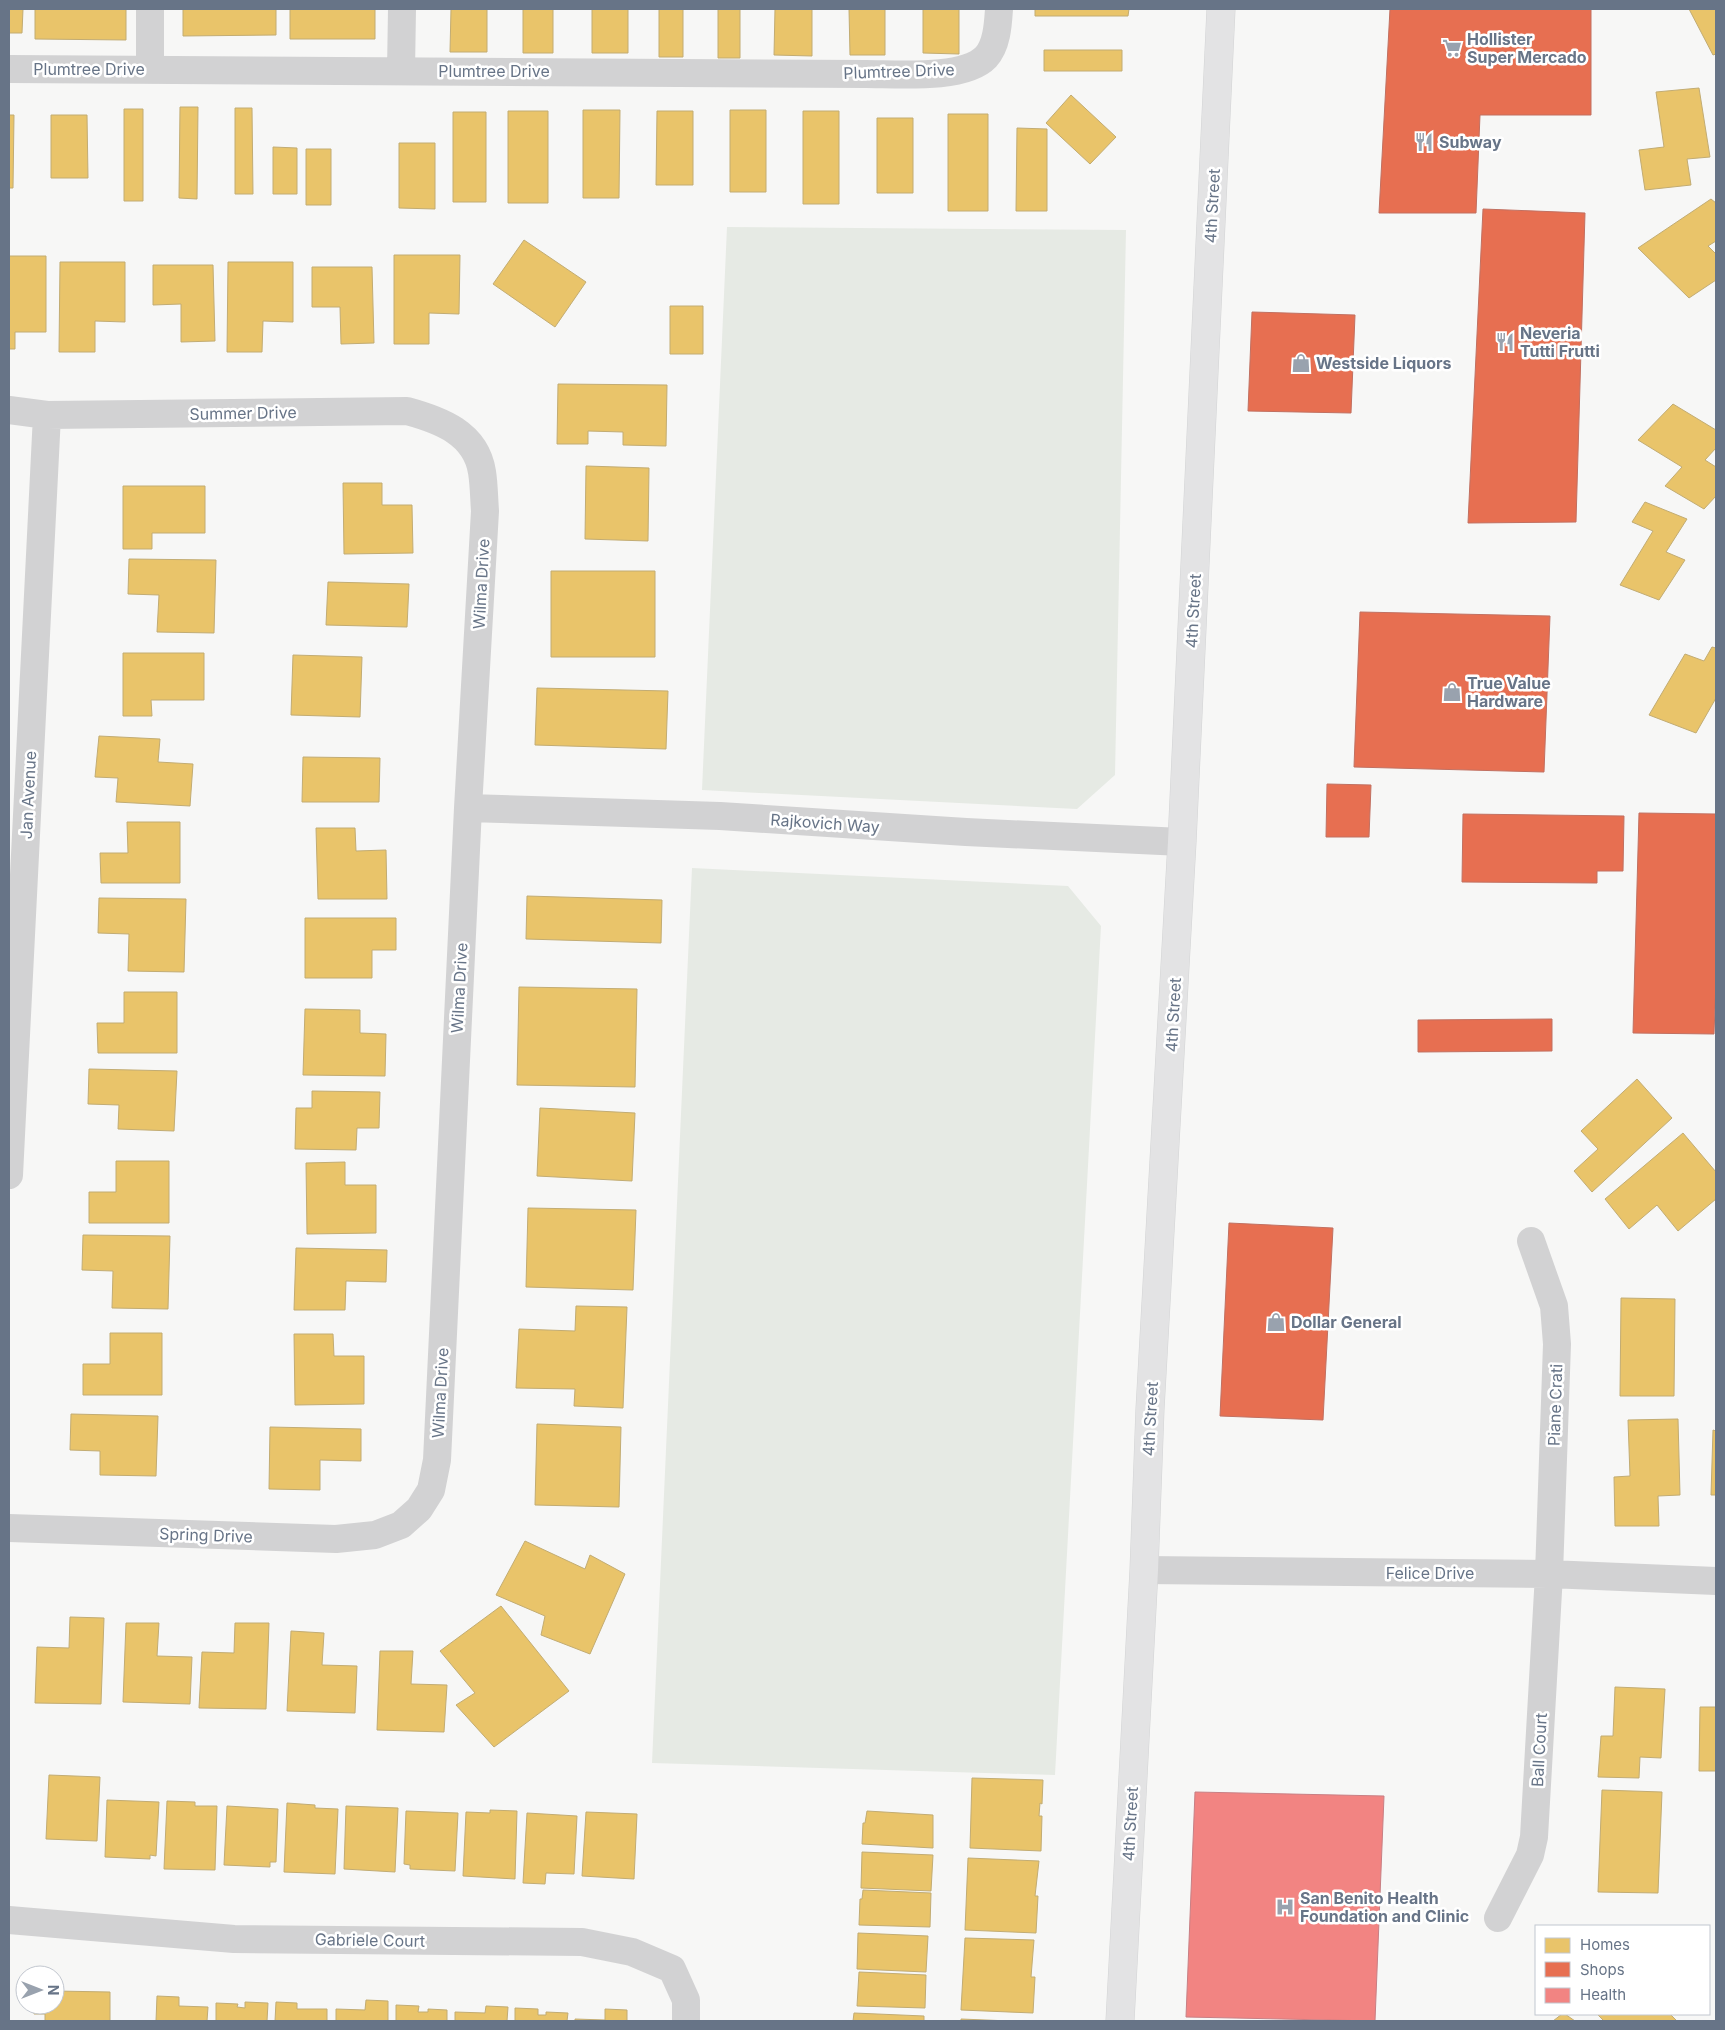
<svg xmlns="http://www.w3.org/2000/svg" width="1725" height="2030" font-family="Inter,sans-serif">
  <rect width="100%" height="100%" fill="#f7f7f6"/>
  <!-- green -->
  <path fill="#e6eae4" d="M 727,227 L 1126,230 L 1115,775 L 1077,809 L 702,790 Z
    M 692,868 L 1068,886 L 1101,926 L 1055,1775 L 652,1763 Z"/>
  <!-- homes -->
  <path fill="#e9c46a" stroke="#c2ac73" d="M 9,9 L 23,9 L 22,33 L 9,33 Z
    M 35,9 L 126,9 L 126,40 L 35,39 Z
    M 183,9 L 276,9 L 276,35 L 183,36 Z
    M 290,9 L 375,9 L 375,39 L 290,39 Z
    M 451,9 L 487,9 L 487,52 L 450,52 Z
    M 523,9 L 553,9 L 553,53 L 523,53 Z
    M 592,9 L 628,9 L 628,53 L 592,53 Z
    M 659,9 L 683,9 L 683,57 L 659,57 Z
    M 718,9 L 740,9 L 740,58 L 718,58 Z
    M 775,9 L 812,9 L 812,56 L 774,55 Z
    M 849,9 L 885,9 L 885,55 L 850,55 Z
    M 923,9 L 959,9 L 959,54 L 923,53 Z
    M 1035,9 L 1129,9 L 1128,16 L 1035,16 Z
    M 1689,9 L 1716,9 L 1716,54 L 1713,55 Z
    M 1044,50 L 1122,50 L 1122,71 L 1044,71 Z
    M 1699,88 L 1710,157 L 1687,159 L 1691,185 L 1645,190 L 1639,150 L 1664,147 L 1656,92 Z
    M 1071,95 L 1116,137 L 1090,164 L 1046,123 Z
    M 180,107 L 198,107 L 197,199 L 179,198 Z
    M 235,108 L 252,108 L 253,194 L 235,194 Z
    M 124,109 L 143,109 L 143,201 L 124,201 Z
    M 583,110 L 620,110 L 619,198 L 583,198 Z
    M 730,110 L 766,110 L 766,192 L 730,192 Z
    M 508,111 L 548,111 L 548,203 L 508,203 Z
    M 657,111 L 693,111 L 693,185 L 656,185 Z
    M 803,111 L 839,111 L 839,204 L 803,204 Z
    M 453,112 L 486,112 L 486,202 L 453,202 Z
    M 948,114 L 988,114 L 988,211 L 948,211 Z
    M 9,115 L 14,115 L 13,188 L 9,188 Z
    M 51,115 L 87,115 L 88,178 L 51,178 Z
    M 877,118 L 913,118 L 913,193 L 877,193 Z
    M 1017,128 L 1047,129 L 1047,211 L 1016,211 Z
    M 399,143 L 435,143 L 435,209 L 399,208 Z
    M 273,147 L 297,148 L 297,194 L 273,194 Z
    M 306,149 L 331,149 L 331,205 L 306,205 Z
    M 1711,199 L 1716,203 L 1716,241 L 1708,246 L 1716,254 L 1716,280 L 1689,298 L 1638,248 Z
    M 524,240 L 586,282 L 555,327 L 493,284 Z
    M 394,255 L 460,255 L 459,314 L 429,313 L 429,344 L 394,344 Z
    M 9,256 L 46,256 L 46,332 L 15,332 L 15,349 L 9,349 Z
    M 60,262 L 125,262 L 125,322 L 95,321 L 95,352 L 59,352 Z
    M 228,262 L 293,262 L 293,322 L 263,321 L 262,352 L 227,352 Z
    M 153,265 L 213,265 L 215,341 L 181,342 L 181,304 L 153,305 Z
    M 312,267 L 372,267 L 374,343 L 341,344 L 340,307 L 312,307 Z
    M 670,306 L 703,306 L 703,354 L 670,354 Z
    M 558,384 L 667,385 L 666,446 L 623,445 L 623,432 L 588,431 L 588,444 L 557,444 Z
    M 1673,404 L 1716,430 L 1716,448 L 1705,460 L 1716,467 L 1716,496 L 1704,509 L 1665,486 L 1682,467 L 1638,440 Z
    M 586,466 L 649,468 L 648,541 L 585,539 Z
    M 343,483 L 382,483 L 382,505 L 412,505 L 413,553 L 344,554 Z
    M 123,486 L 205,486 L 205,533 L 152,533 L 152,549 L 123,549 Z
    M 1645,502 L 1687,519 L 1666,552 L 1685,560 L 1659,600 L 1620,585 L 1653,531 L 1632,522 Z
    M 129,559 L 216,560 L 214,633 L 157,632 L 159,595 L 128,594 Z
    M 551,571 L 655,571 L 655,657 L 551,657 Z
    M 328,582 L 409,584 L 407,627 L 326,625 Z
    M 1712,647 L 1716,648 L 1716,698 L 1696,733 L 1649,715 L 1685,654 L 1704,661 Z
    M 123,653 L 204,653 L 204,700 L 151,700 L 152,716 L 123,716 Z
    M 293,655 L 362,657 L 360,717 L 291,715 Z
    M 537,688 L 668,691 L 666,749 L 535,745 Z
    M 99,736 L 160,739 L 158,762 L 193,764 L 190,806 L 116,802 L 118,778 L 95,777 Z
    M 303,757 L 380,758 L 379,802 L 302,802 Z
    M 127,822 L 180,822 L 180,883 L 101,883 L 100,853 L 128,853 Z
    M 316,828 L 355,828 L 356,851 L 386,850 L 387,899 L 318,899 Z
    M 527,896 L 662,900 L 661,943 L 526,939 Z
    M 99,898 L 186,899 L 184,972 L 128,971 L 129,934 L 98,933 Z
    M 305,918 L 396,918 L 396,950 L 372,950 L 372,978 L 305,978 Z
    M 519,987 L 637,989 L 635,1087 L 517,1085 Z
    M 124,992 L 177,992 L 177,1053 L 98,1053 L 97,1023 L 124,1023 Z
    M 305,1009 L 360,1010 L 360,1033 L 386,1034 L 385,1076 L 303,1075 Z
    M 89,1069 L 177,1071 L 174,1131 L 118,1129 L 119,1105 L 88,1104 Z
    M 1637,1079 L 1672,1118 L 1592,1192 L 1574,1171 L 1598,1149 L 1581,1131 Z
    M 312,1091 L 380,1092 L 379,1128 L 357,1128 L 356,1150 L 295,1149 L 296,1108 L 312,1108 Z
    M 540,1108 L 635,1113 L 632,1181 L 537,1176 Z
    M 1683,1133 L 1716,1172 L 1716,1199 L 1678,1231 L 1657,1205 L 1629,1229 L 1605,1199 Z
    M 116,1161 L 169,1161 L 169,1223 L 89,1223 L 89,1192 L 116,1192 Z
    M 345,1162 L 345,1185 L 376,1185 L 376,1233 L 307,1234 L 306,1163 Z
    M 528,1208 L 636,1210 L 633,1290 L 526,1287 Z
    M 83,1235 L 170,1236 L 168,1309 L 112,1308 L 113,1271 L 82,1270 Z
    M 296,1248 L 387,1250 L 386,1282 L 346,1281 L 345,1310 L 294,1310 Z
    M 1621,1298 L 1675,1299 L 1674,1396 L 1620,1396 Z
    M 576,1306 L 627,1307 L 623,1408 L 574,1406 L 575,1389 L 516,1388 L 519,1329 L 575,1331 Z
    M 110,1333 L 162,1333 L 162,1395 L 83,1395 L 83,1364 L 110,1364 Z
    M 294,1334 L 333,1334 L 334,1356 L 364,1356 L 364,1404 L 295,1405 Z
    M 71,1414 L 158,1416 L 156,1476 L 100,1475 L 100,1451 L 70,1450 Z
    M 1678,1419 L 1680,1495 L 1658,1496 L 1659,1526 L 1615,1526 L 1614,1477 L 1630,1476 L 1628,1420 Z
    M 537,1424 L 621,1427 L 619,1507 L 535,1505 Z
    M 270,1427 L 361,1429 L 361,1461 L 320,1460 L 320,1490 L 269,1489 Z
    M 1713,1430 L 1716,1431 L 1716,1495 L 1711,1495 Z
    M 525,1541 L 585,1569 L 590,1555 L 625,1574 L 590,1654 L 541,1635 L 545,1616 L 496,1595 Z
    M 501,1606 L 569,1691 L 494,1747 L 456,1705 L 475,1693 L 440,1651 Z
    M 70,1617 L 104,1618 L 101,1704 L 35,1703 L 37,1647 L 69,1648 Z
    M 126,1623 L 159,1623 L 157,1656 L 192,1657 L 190,1704 L 123,1702 Z
    M 235,1623 L 269,1623 L 266,1709 L 199,1708 L 202,1652 L 234,1653 Z
    M 291,1631 L 324,1633 L 322,1665 L 357,1666 L 355,1713 L 287,1711 Z
    M 380,1651 L 413,1651 L 411,1684 L 447,1685 L 444,1732 L 377,1730 Z
    M 1615,1687 L 1665,1689 L 1661,1758 L 1640,1757 L 1639,1778 L 1598,1777 L 1601,1736 L 1613,1736 Z
    M 1700,1707 L 1716,1707 L 1716,1771 L 1699,1771 Z
    M 49,1775 L 100,1777 L 97,1841 L 46,1839 Z
    M 972,1778 L 1043,1780 L 1042,1804 L 1040,1803 L 1039,1816 L 1042,1816 L 1041,1851 L 970,1848 Z
    M 1602,1790 L 1662,1792 L 1658,1893 L 1598,1892 Z
    M 107,1800 L 159,1802 L 156,1856 L 150,1855 L 150,1859 L 105,1857 Z
    M 167,1801 L 195,1802 L 195,1806 L 217,1806 L 215,1870 L 164,1869 Z
    M 287,1803 L 315,1805 L 315,1808 L 338,1809 L 335,1874 L 284,1872 Z
    M 227,1806 L 278,1809 L 276,1862 L 270,1862 L 270,1867 L 224,1865 Z
    M 346,1806 L 398,1808 L 395,1872 L 344,1869 Z
    M 490,1810 L 517,1811 L 515,1879 L 463,1876 L 466,1812 L 490,1813 Z
    M 406,1811 L 458,1813 L 455,1871 L 410,1869 L 410,1865 L 404,1864 Z
    M 867,1811 L 933,1815 L 933,1848 L 862,1844 L 863,1823 L 865,1823 Z
    M 586,1812 L 637,1814 L 634,1879 L 582,1876 Z
    M 527,1813 L 577,1816 L 574,1874 L 546,1873 L 545,1884 L 523,1883 Z
    M 862,1852 L 933,1855 L 931,1891 L 861,1888 Z
    M 968,1858 L 1039,1861 L 1035,1896 L 1038,1896 L 1036,1933 L 965,1930 Z
    M 863,1890 L 931,1893 L 930,1927 L 859,1925 L 860,1899 L 862,1899 Z
    M 858,1933 L 928,1936 L 926,1972 L 857,1969 Z
    M 965,1938 L 1034,1940 L 1031,1977 L 1035,1977 L 1033,2013 L 961,2010 Z
    M 859,1972 L 926,1975 L 925,2008 L 857,2006 Z
    M 55,1991 L 110,1992 L 110,2021 L 45,2021 L 45,2014 L 34,2014 L 34,2005 L 55,2005 Z
    M 157,1996 L 179,1997 L 179,2006 L 208,2007 L 207,2021 L 156,2021 Z
    M 366,2000 L 388,2001 L 388,2021 L 336,2021 L 336,2009 L 365,2010 Z
    M 245,2002 L 268,2003 L 267,2021 L 216,2021 L 216,2003 L 238,2004 L 237,2007 L 245,2008 Z
    M 276,2002 L 297,2003 L 297,2009 L 327,2009 L 327,2021 L 275,2021 Z
    M 396,2005 L 419,2006 L 418,2012 L 428,2012 L 428,2009 L 447,2010 L 447,2021 L 396,2021 Z
    M 486,2006 L 508,2007 L 507,2021 L 455,2021 L 455,2012 L 485,2013 Z
    M 515,2008 L 538,2009 L 538,2015 L 546,2015 L 546,2012 L 568,2013 L 567,2021 L 515,2021 Z
    M 605,2009 L 627,2010 L 627,2021 L 575,2021 L 575,2019 L 605,2020 Z
    M 854,2013 L 924,2016 L 924,2021 L 853,2021 Z
    M 1562,2014 L 1565,2014 L 1575,2021 L 1553,2021 Z
    M 1597,2014 L 1670,2014 L 1677,2021 L 1604,2021 Z
    M 961,2019 L 1010,2021 L 961,2021 Z"/>
  <!-- shops -->
  <path fill="#e76f51" stroke="#c17061" d="M 1390,9 L 1591,9 L 1591,115 L 1480,115 L 1476,213 L 1379,213 Z
    M 1483,209 L 1585,213 L 1576,522 L 1468,523 Z
    M 1252,312 L 1355,315 L 1351,413 L 1248,411 Z
    M 1360,612 L 1550,616 L 1544,772 L 1354,767 Z
    M 1327,784 L 1371,785 L 1369,837 L 1326,837 Z
    M 1639,813 L 1716,814 L 1716,981 L 1714,1034 L 1633,1033 Z
    M 1463,814 L 1624,816 L 1623,871 L 1597,871 L 1597,883 L 1462,882 Z
    M 1552,1019 L 1552,1051 L 1418,1052 L 1418,1020 Z
    M 1229,1223 L 1333,1228 L 1323,1420 L 1220,1416 Z"/>
  <!-- health -->
  <path fill="#f28482" stroke="#c87f84" d="M 1195,1792 L 1384,1796 L 1375,2021 L 1186,2017 Z"/>
  <g fill="none" stroke-linecap="round" stroke-linejoin="round">
    <!-- secondary casing -->
    <g stroke="#d3d4d5" stroke-width="29">
      <path id="secondary" d="M 1120,2021 L 1144,1570 L 1150,1409 L 1182,842 L 1221,9"/>
    </g>
    <!-- minor -->
    <path stroke="#d2d2d3" stroke-width="28" d="M 9,69 L 866,74 C 897,74 964,80 986,57 C 997,45 998,24 999,9
      M 150,69 L 150,9
      M 401,71 L 402,9
      M 9,410 L 47,415 L 407,411 C 440,420 476,433 482,472 C 484,484 484,498 485,511 L 468,808 L 437,1460 L 431,1490 L 419,1509 L 401,1525 L 375,1535 L 336,1539 L 9,1528
      M 468,808 L 720,816 L 966,832 L 1182,842
      M 9,1175 L 47,415
      M 1144,1570 L 1549,1574 L 1716,1581
      M 1498,1918 L 1530,1855 L 1534,1837 L 1549,1574 L 1557,1344 L 1554,1306 L 1531,1241
      M 9,1920 L 234,1939 L 582,1942 L 632,1952 L 672,1969 L 686,2000 L 686,2021"/>
    <!-- secondary -->
    <use href="#secondary" stroke="#e3e3e4" stroke-width="28"/>
  </g>
  <!-- icons -->
  <defs>
    <g id="supermarket-bare" transform="scale(1.5)"><path d="M-6-5.5h2.5l.6 2H6L4.5 2H-2.5L-4.4-4H-6ZM-1.5 3.2a1.3 1.3 0 1 0 .1 0ZM3 3.2a1.3 1.3 0 1 0 .1 0Z" fill="#99a2ae" stroke="#fff" stroke-width="2.5" paint-order="stroke"/></g>
    <g id="restaurant-bare" transform="scale(1.5)"><path d="M-5-6h1v4h1v-4h1v4h1v-4h1v5L-1.5 .5V6h-2V.5L-5-1ZM5-6V6H3V1.5H1.5Q1.5-4 5-6Z" fill="#99a2ae" stroke="#fff" stroke-width="2.5" paint-order="stroke"/></g>
    <g id="shop-bare" transform="scale(1.5)"><path d="M-5-2.5h2.3a2.7 3.5 0 0 1 5.4 0H5L5.5 6h-11ZM-1.5-2.5h3a1.5 2.3 0 0 0-3 0Z" fill="#99a2ae" stroke="#fff" stroke-width="2.5" paint-order="stroke"/></g>
    <g id="hospital-bare" transform="scale(1.5)"><path d="M-5-5h3v3.5h4V-5h3V5h-3V1.5h-4V5h-3Z" fill="#99a2ae" stroke="#fff" stroke-width="2.5" paint-order="stroke"/></g>
  </defs>
  <g fill-rule="evenodd">
    <use href="#supermarket-bare" x="1452" y="48"/>
    <use href="#restaurant-bare" x="1424" y="142"/>
    <use href="#restaurant-bare" x="1505" y="342"/>
    <use href="#shop-bare" x="1301" y="363"/>
    <use href="#shop-bare" x="1452" y="692"/>
    <use href="#shop-bare" x="1276" y="1322"/>
    <use href="#hospital-bare" x="1285" y="1907"/>
  </g>
  <g text-anchor="middle" dominant-baseline="central" stroke-width="5" stroke-linejoin="round" paint-order="stroke">
    <!-- poi labels -->
    <g font-size="16" font-weight="bold" fill="#677487" stroke="#fff" text-anchor="start">
      <text x="1467" y="39">Hollister<tspan x="1467" dy="18">Super Mercado</tspan></text>
      <text x="1439" y="142">Subway</text>
      <text x="1520" y="333">Neveria<tspan x="1520" dy="18">Tutti Frutti</tspan></text>
      <text x="1316" y="363">Westside Liquors</text>
      <text x="1467" y="683">True Value<tspan x="1467" dy="18">Hardware</tspan></text>
      <text x="1291" y="1322">Dollar General</text>
      <text x="1300" y="1898">San Benito Health<tspan x="1300" dy="18">Foundation and Clinic</tspan></text>
    </g>
    <!-- street labels -->
    <g font-size="16" fill="#677487" stroke="#fff">
      <text x="89" y="69">Plumtree Drive</text>
      <text x="494" y="71">Plumtree Drive</text>
      <text transform="translate(899 71) rotate(-2)">Plumtree Drive</text>
      <text transform="translate(1212 206) rotate(-87)">4th Street</text>
      <text transform="translate(243 413) rotate(-1)">Summer Drive</text>
      <text transform="translate(481 584) rotate(-87)">Wilma Drive</text>
      <text transform="translate(1193 611) rotate(-87)">4th Street</text>
      <text transform="translate(28 795) rotate(-87)">Jan Avenue</text>
      <text transform="translate(825 823) rotate(4)">Rajkovich Way</text>
      <text transform="translate(459 988) rotate(-87)">Wilma Drive</text>
      <text transform="translate(1173 1015) rotate(-87)">4th Street</text>
      <text transform="translate(440 1393) rotate(-87)">Wilma Drive</text>
      <text transform="translate(1555 1405) rotate(-88)">Piane Crati</text>
      <text transform="translate(1150 1419) rotate(-87)">4th Street</text>
      <text transform="translate(206 1535) rotate(2)">Spring Drive</text>
      <text x="1430" y="1573">Felice Drive</text>
      <text transform="translate(1539 1750) rotate(-87)">Ball Court</text>
      <text transform="translate(1130 1824) rotate(-87)">4th Street</text>
      <text transform="translate(370 1940) rotate(1)">Gabriele Court</text>
    </g>
  </g>
  <!-- border -->
  <rect width="1725" height="2030" fill="none" stroke="#677487" stroke-width="20"/>
  <!-- legend -->
  <rect x="1535" y="1925" width="175" height="90" fill="#ffffff" stroke="#c2c7cf"/>
  <rect x="1545" y="1938" width="25" height="15" fill="#e9c46a" stroke="#c2c7cf"/>
  <text x="1580" y="1950" font-size="15" fill="#677487">Homes</text>
  <rect x="1545" y="1962" width="25" height="15" fill="#e76f51" stroke="#c2c7cf"/>
  <text x="1580" y="1975" font-size="15" fill="#677487">Shops</text>
  <rect x="1545" y="1988" width="25" height="15" fill="#f28482" stroke="#c2c7cf"/>
  <text x="1580" y="2000" font-size="15" fill="#677487">Health</text>
  <!-- north arrow -->
  <g transform="translate(40 1990) rotate(90)"><circle r="24" fill="#ffffff" stroke="#c2c7cf"/>
  <path d="M0-4L9 19L0 12L-9 19Z" fill="#99a2ae"/>
  <text y="-8" font-size="14" font-weight="bold" text-anchor="middle" fill="#677487">N</text>
  </g>
</svg>
